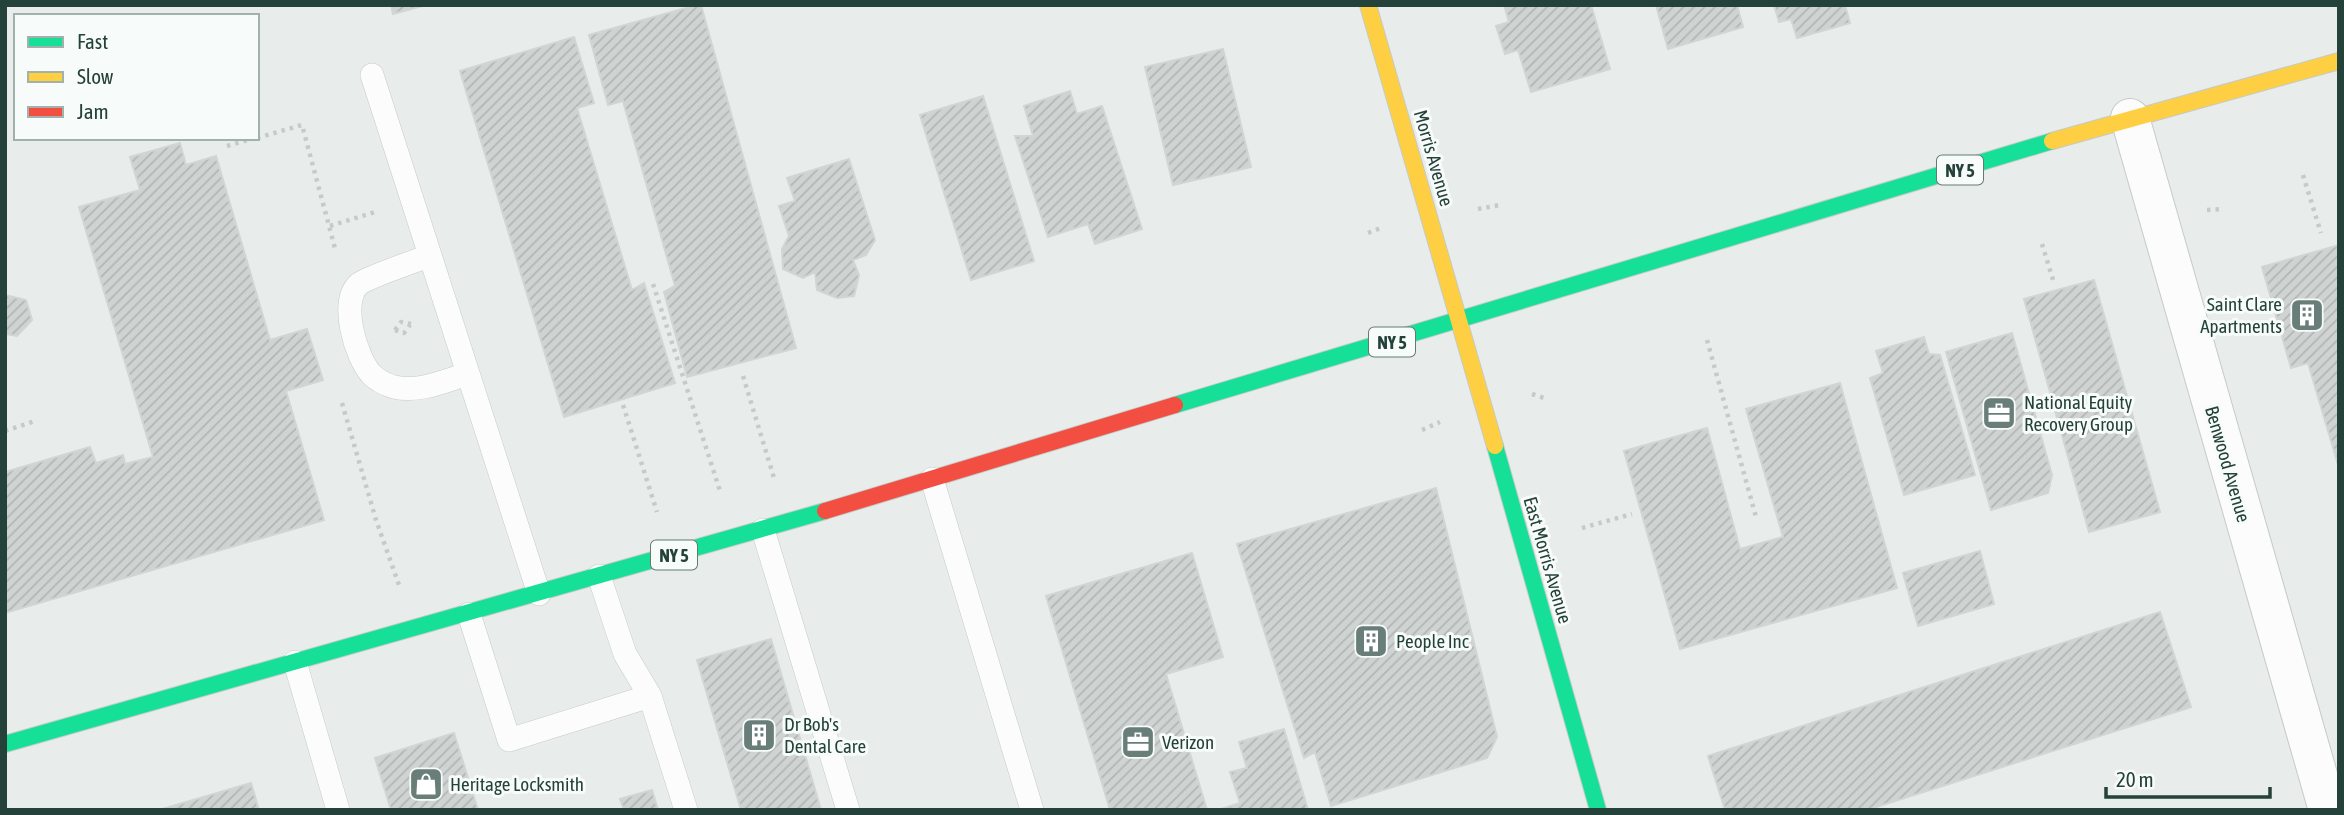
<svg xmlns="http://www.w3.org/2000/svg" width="2344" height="815" font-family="'Asap Condensed',sans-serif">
  <defs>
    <pattern id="building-hatch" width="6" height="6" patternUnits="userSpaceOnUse" patternTransform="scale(1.75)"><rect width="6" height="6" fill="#cfd4d2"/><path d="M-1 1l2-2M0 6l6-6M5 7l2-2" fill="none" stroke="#b2b7b5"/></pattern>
  </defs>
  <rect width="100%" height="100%" fill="#e8edeb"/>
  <!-- building -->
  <path fill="url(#building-hatch)" stroke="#d1d6d4" stroke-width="2" d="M 391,5 L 426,5 L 393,14 Z
    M 697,5 L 701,5 L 796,348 L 687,377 L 664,292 L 675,286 L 623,101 L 608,105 L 589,35 Z
    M 1504,5 L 1591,5 L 1610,69 L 1531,92 L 1518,50 L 1505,54 L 1496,26 L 1509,22 Z
    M 1656,5 L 1737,5 L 1743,27 L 1668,49 Z
    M 1774,5 L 1845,5 L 1850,23 L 1797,38 L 1791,19 L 1779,22 Z
    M 574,37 L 594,103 L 577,108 L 632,290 L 644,283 L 675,383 L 564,417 L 460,71 Z
    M 1223,49 L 1251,167 L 1173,185 L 1145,67 Z
    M 1070,91 L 1077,114 L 1102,106 L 1142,229 L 1095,244 L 1088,224 L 1048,237 L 1015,136 L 1033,136 L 1024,106 Z
    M 983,96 L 1034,261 L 971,280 L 920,115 Z
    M 180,143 L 186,165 L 216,156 L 270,340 L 307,329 L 323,380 L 286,391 L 324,520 L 5,613 L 5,472 L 90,447 L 96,463 L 123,455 L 125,464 L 153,457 L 79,207 L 140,190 L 130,157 Z
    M 849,159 L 875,240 L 866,255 L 853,260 L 859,275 L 854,296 L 837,298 L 817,290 L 815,272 L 803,278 L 783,269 L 782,249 L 789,236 L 779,206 L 795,201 L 787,178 Z
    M 2339,245 L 2339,468 L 2308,363 L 2291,368 L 2262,267 Z
    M 2094,280 L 2160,512 L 2089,532 L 2024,299 Z
    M 5,295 L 26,300 L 32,320 L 17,336 L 5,334 Z
    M 2012,333 L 2052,475 L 2048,493 L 1991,510 L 1946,352 Z
    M 1924,337 L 1929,354 L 1940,355 L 1975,475 L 1904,495 L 1870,378 L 1883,373 L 1876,351 Z
    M 1840,383 L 1897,588 L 1680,649 L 1624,451 L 1707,428 L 1740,549 L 1783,537 L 1746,409 Z
    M 1436,488 L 1497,737 L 1487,758 L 1331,806 L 1315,752 L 1304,758 L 1237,544 Z
    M 1980,551 L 1994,604 L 1918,626 L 1903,573 Z
    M 1192,553 L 1223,657 L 1166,674 L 1207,810 L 1110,810 L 1046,596 Z
    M 2160,612 L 2191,707 L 1867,810 L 1725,810 L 1708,756 Z
    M 771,639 L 821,810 L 741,810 L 697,660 Z
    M 1284,729 L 1308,810 L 1218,810 L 1240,803 L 1230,772 L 1247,768 L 1239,742 Z
    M 454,733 L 478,810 L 391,810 L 375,758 Z
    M 251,783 L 259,810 L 159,810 Z
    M 652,790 L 658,810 L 624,810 L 620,799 Z"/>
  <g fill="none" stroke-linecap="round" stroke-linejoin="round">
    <!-- lane casing -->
    <g stroke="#c5cac8" stroke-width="24">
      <path id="lane" d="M 372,75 L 539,594
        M 429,256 C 415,261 369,277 359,284 C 339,302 356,357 371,374 C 377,380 387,385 394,387 C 419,393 444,381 468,374
        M 932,479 L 1032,810
        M 763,530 L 848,810
        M 599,576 L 625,654 L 650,696 L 686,810
        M 469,614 L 509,740 L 650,696
        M 295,662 L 338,810"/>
    </g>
    <!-- street casing -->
    <g stroke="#c5cac8" stroke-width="40">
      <path id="street" d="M 2130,118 L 2328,810"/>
    </g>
    <!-- fast casing -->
    <g stroke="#c3cbc8" stroke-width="18">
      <path id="fast" d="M 1175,405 L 2052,141
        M 1495,446 L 1598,810
        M 5,744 L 825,511"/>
    </g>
    <!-- slow casing -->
    <g stroke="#c3cbc8" stroke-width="18">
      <path id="slow" d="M 1368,5 L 1495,446
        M 2052,141 L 2339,61"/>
    </g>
    <!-- jam casing -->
    <g stroke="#c3cbc8" stroke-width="18">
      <path id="jam" d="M 825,511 L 1175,405"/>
    </g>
    <!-- path -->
    <path stroke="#c3ccca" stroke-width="4.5" stroke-dasharray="3.5 5" stroke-linecap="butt" d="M 257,138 L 302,125 L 336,252
      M 227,146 L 255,138
      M 2303,175 L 2321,233
      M 1478,209 L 1500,205
      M 2207,210 L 2223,209
      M 330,226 L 375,212
      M 1368,233 L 1383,227
      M 2042,244 L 2054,283
      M 653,284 L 721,494
      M 395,330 L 401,322 L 411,324
      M 395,330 L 404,333 L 410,325
      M 1707,340 L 1756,517
      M 743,376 L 774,478
      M 1532,394 L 1547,399
      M 342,403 L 376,520 L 399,585
      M 623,405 L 657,512
      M 1422,430 L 1440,422
      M 5,431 L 35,421
      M 1582,528 L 1632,514"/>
    <!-- lane -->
    <use href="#lane" stroke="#fcfcfc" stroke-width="23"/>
    <!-- street -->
    <use href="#street" stroke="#fcfcfc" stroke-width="38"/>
    <!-- fast -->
    <use href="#fast" stroke="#16e098" stroke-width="16"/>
    <!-- slow -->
    <use href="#slow" stroke="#ffcf43" stroke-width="16"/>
    <!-- jam -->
    <use href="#jam" stroke="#f24e42" stroke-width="16"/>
  </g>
  <!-- icons -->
  <defs>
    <g id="building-square" transform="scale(1.75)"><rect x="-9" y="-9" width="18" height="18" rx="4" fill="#697e78" stroke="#f7fbf9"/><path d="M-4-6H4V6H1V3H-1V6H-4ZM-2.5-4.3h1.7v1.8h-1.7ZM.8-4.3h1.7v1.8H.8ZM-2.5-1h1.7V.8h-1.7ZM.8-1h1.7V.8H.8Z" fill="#fff"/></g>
    <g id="office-square" transform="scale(1.75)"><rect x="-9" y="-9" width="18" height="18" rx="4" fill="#697e78" stroke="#f7fbf9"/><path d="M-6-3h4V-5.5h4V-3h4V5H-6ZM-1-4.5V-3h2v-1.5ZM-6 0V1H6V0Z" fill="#fff"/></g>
    <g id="shop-square" transform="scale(1.75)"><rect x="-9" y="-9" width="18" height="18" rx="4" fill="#697e78" stroke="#f7fbf9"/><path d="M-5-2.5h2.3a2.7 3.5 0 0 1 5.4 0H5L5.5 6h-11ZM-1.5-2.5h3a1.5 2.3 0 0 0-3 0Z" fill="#fff"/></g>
  </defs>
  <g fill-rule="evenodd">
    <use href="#building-square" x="2307" y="315"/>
    <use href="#office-square" x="1999" y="413"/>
    <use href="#building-square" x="1371" y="641"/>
    <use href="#building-square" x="759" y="735"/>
    <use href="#office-square" x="1138" y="742"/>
    <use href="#shop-square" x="426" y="784"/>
  </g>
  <g text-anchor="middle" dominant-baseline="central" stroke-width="6" stroke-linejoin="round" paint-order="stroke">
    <!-- shield labels -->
    <g fill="#f7fbf9" stroke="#637a73" stroke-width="2">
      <rect x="1937" y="155.5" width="46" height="29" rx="5"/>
      <rect x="1369" y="327.5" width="46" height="29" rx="5"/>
      <rect x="651" y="540.5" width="46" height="29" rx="5"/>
    </g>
    <g font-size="18" font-weight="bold" fill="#24423a">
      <text x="1960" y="170">NY 5</text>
      <text x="1392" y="342">NY 5</text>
      <text x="674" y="555">NY 5</text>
    </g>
    <!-- street labels -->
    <g font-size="19" fill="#24423a" stroke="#f7fbf9">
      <text transform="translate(1434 158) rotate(74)">Morris Avenue</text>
      <text transform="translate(2228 464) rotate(74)">Benwood Avenue</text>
      <text transform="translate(1548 560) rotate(74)">East Morris Avenue</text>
    </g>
    <!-- poi labels -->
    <g font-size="19" fill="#24423a" stroke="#f7fbf9" text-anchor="start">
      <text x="2282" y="304" text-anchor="end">Saint Clare<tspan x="2282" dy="22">Apartments</tspan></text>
      <text x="2024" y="402">National Equity<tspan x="2024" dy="22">Recovery Group</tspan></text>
      <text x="1396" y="641">People Inc</text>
      <text x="784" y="724">Dr Bob's<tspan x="784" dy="22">Dental Care</tspan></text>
      <text x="1162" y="742">Verizon</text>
      <text x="450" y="784">Heritage Locksmith</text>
    </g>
  </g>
  <!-- border -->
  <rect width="2344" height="815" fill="none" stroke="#24423a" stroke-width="14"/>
  <!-- legend -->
  <rect x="14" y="14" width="245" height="126" fill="#f7fbf9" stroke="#a3b1ad" stroke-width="2"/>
  <rect x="28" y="37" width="35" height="10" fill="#16e098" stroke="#a3b1ad" stroke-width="2"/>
  <text x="77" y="49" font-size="21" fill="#24423a">Fast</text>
  <rect x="28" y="72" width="35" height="10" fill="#ffcf43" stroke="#a3b1ad" stroke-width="2"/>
  <text x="77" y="84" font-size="21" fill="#24423a">Slow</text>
  <rect x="28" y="107" width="35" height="10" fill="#f24e42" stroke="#a3b1ad" stroke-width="2"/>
  <text x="77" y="119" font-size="21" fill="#24423a">Jam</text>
  <!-- scale -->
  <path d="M2106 787v10h164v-10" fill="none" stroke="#24423a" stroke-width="3.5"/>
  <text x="2116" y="787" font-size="21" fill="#24423a" stroke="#f7fbf9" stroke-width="5" paint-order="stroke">20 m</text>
</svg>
